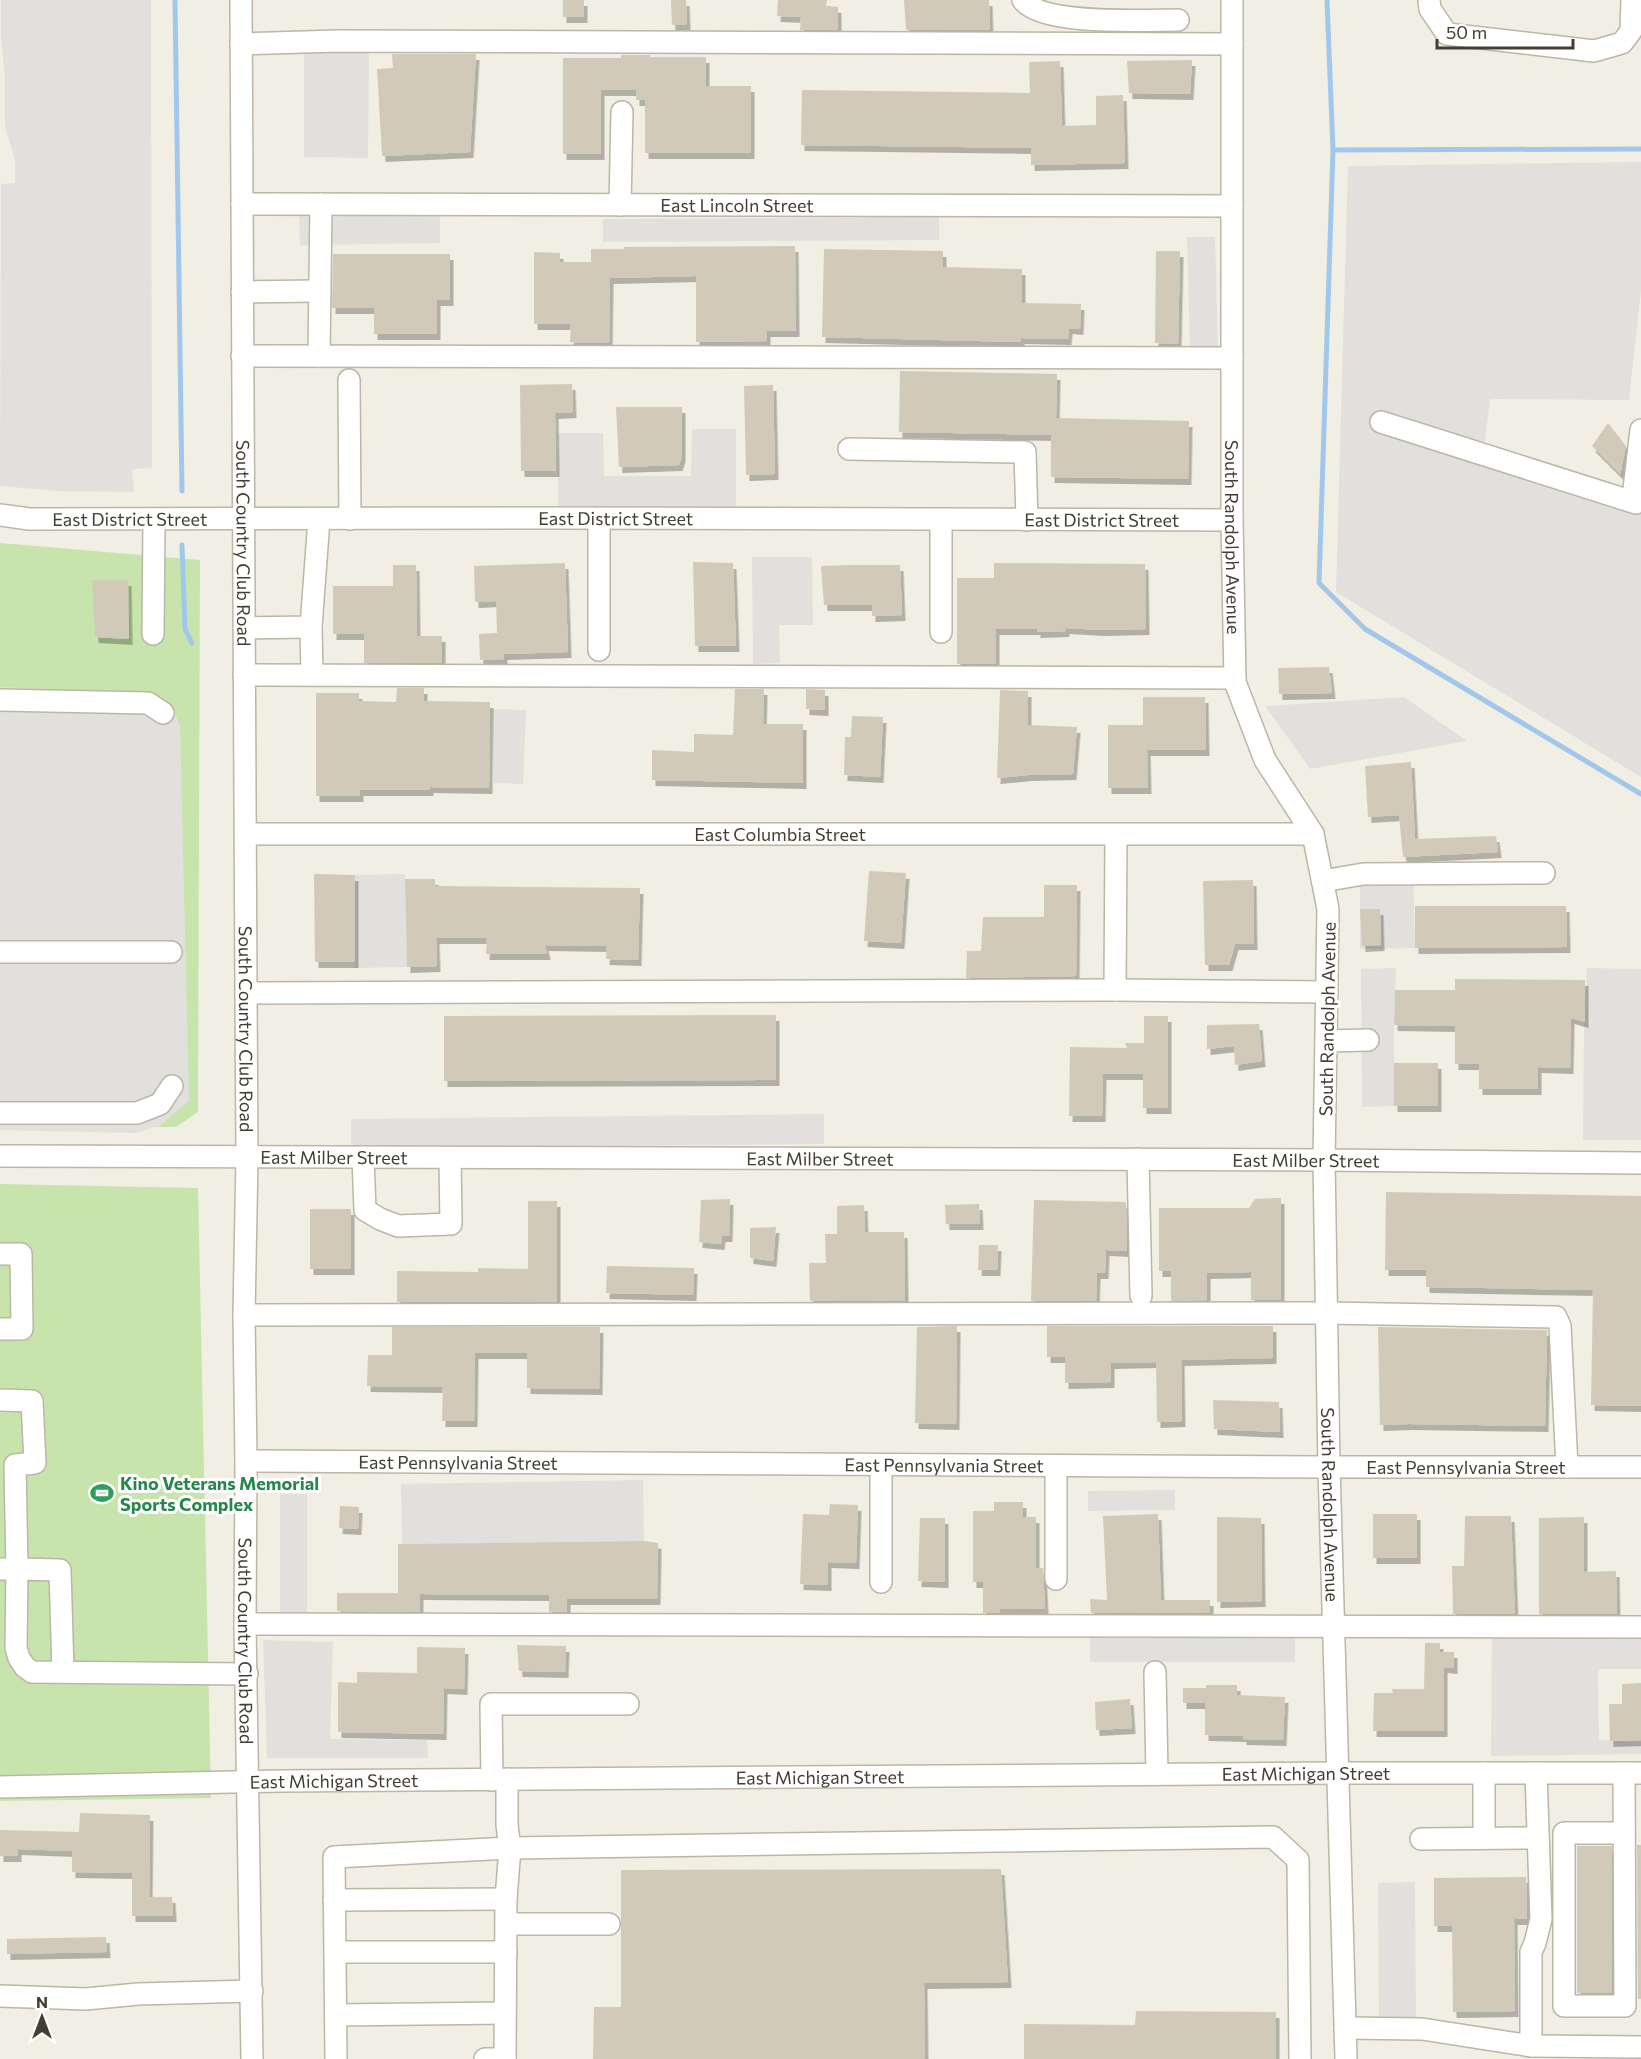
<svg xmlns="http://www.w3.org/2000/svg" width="1641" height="2059" font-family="Commissioner,sans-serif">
  <defs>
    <filter id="shadow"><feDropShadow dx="3.5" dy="6" stdDeviation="0" flood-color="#0004"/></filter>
  </defs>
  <rect width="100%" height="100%" fill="#f1eee3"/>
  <!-- garden -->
  <path fill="#c8e4ad" d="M 0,543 L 200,560 L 198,1112 L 176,1127 L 0,1126 Z
    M 0,1184 L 198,1188 L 211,1798 L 0,1801 Z"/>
  <!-- parking -->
  <path fill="#e2e0dc" d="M 1,0 L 151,0 L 152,468 L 132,469 L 134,492 L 59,491 L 0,486 L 1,184 L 15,183 L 15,160 L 5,127 L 5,77 L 1,38 Z
    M 304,48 L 369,48 L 368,158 L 304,157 Z
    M 1641,162 L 1641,290 L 1629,400 L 1490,399 L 1484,447 L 1641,505 L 1641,777 L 1336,592 L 1348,166 Z
    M 440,213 L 440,243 L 300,245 L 299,216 Z
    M 939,217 L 939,240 L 603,242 L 603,219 Z
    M 1187,237 L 1215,237 L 1218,347 L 1190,348 Z
    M 692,429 L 736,429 L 736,518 L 558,518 L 558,433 L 603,433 L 604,476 L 691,476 Z
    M 752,557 L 812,557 L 813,625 L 779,625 L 780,663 L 753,664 Z
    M 0,687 L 153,694 L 171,704 L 180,726 L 189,1100 L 161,1125 L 136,1133 L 0,1130 Z
    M 1404,697 L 1467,741 L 1310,769 L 1265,706 Z
    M 493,709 L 526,710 L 523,784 L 494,783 Z
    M 1360,864 L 1413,868 L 1415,948 L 1360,949 Z
    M 405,874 L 407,967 L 355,968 L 355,875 Z
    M 1396,968 L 1394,1026 L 1394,1106 L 1362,1107 L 1361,969 Z
    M 1587,968 L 1641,969 L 1641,1140 L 1583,1140 L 1584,1030 Z
    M 824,1114 L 824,1144 L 351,1148 L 351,1119 Z
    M 643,1480 L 644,1541 L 402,1544 L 401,1484 Z
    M 1175,1490 L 1175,1510 L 1088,1511 L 1088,1491 Z
    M 280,1494 L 307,1494 L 307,1619 L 280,1619 Z
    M 1492,1632 L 1641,1635 L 1641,1669 L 1598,1669 L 1599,1740 L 1641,1742 L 1641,1754 L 1491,1756 Z
    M 1090,1635 L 1295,1635 L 1295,1662 L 1090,1662 Z
    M 263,1640 L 333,1642 L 330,1739 L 427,1740 L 428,1758 L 267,1758 Z
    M 1415,1882 L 1416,2021 L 1379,2021 L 1378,1883 Z"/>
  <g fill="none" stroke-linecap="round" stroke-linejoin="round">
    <!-- stream -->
    <path stroke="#a1c8ec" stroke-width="5" d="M 175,0 L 182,491
      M 1327,0 L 1333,150 L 1641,149
      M 1333,150 L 1319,583 L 1365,629 L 1641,794
      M 182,545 L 185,629 L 192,643"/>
  </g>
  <!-- building -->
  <path fill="#d2cab9" filter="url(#shadow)" d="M 563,0 L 584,0 L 584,17 L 563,17 Z
    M 671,0 L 686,0 L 687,24 L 672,25 Z
    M 778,0 L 827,0 L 826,6 L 838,7 L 838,30 L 800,30 L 801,17 L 777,16 Z
    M 904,0 L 989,0 L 990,30 L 906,30 Z
    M 392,54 L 476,54 L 470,152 L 382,156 L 377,69 L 393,68 Z
    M 621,55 L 650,55 L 650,57 L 706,57 L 706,86 L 751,86 L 751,153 L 645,153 L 645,100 L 636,100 L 636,90 L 601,90 L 601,154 L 563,154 L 563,58 L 621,58 Z
    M 1192,60 L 1190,94 L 1129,93 L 1127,61 Z
    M 1060,61 L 1062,126 L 1096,125 L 1096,96 L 1123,95 L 1125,163 L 1031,165 L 1031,148 L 801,145 L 802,90 L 1030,93 L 1029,62 Z
    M 795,246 L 796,331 L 767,331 L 767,341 L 696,342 L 696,276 L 610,278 L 609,343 L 570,342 L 571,324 L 534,324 L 534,252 L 560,253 L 560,262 L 591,262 L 591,249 L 624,249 L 624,247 Z
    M 824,249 L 943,251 L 943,267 L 1022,269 L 1022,303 L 1081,304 L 1080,329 L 1069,328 L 1068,339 L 1021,338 L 1021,342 L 822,337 Z
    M 1156,251 L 1180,251 L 1178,344 L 1155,343 Z
    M 333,254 L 450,254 L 450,300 L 437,300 L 437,334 L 374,334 L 374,308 L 332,308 Z
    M 900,371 L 1057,374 L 1056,418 L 1189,421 L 1188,479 L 1051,477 L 1051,435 L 899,432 Z
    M 572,384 L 573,412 L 555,413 L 556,471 L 521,471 L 520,385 Z
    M 773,385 L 775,474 L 746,475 L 744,386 Z
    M 616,407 L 682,407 L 682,456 L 679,465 L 619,467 Z
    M 1608,423 L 1626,446 L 1620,474 L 1592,446 Z
    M 693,562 L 733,563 L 736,646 L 695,646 Z
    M 565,563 L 568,652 L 504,654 L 504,659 L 480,660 L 479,634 L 497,633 L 496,601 L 475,602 L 474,566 Z
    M 994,563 L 1145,564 L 1146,629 L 1101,630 L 1066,628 L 1066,631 L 1037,632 L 1037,629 L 996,629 L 996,664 L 957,664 L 957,578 L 994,578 Z
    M 393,565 L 416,565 L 417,636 L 442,636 L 442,663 L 364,663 L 364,634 L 333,634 L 333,586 L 393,586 Z
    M 850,565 L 900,565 L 902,615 L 872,616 L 872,605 L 824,605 L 821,566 Z
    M 92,580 L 128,580 L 129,639 L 95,637 Z
    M 1329,667 L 1332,693 L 1279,694 L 1278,668 Z
    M 397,688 L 424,688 L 424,701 L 490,702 L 489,788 L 430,787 L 430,790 L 360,790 L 360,796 L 316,796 L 316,693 L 359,693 L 359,701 L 396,702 Z
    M 735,689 L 764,689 L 763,724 L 803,724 L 803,783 L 652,780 L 652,750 L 694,752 L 694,734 L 733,735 Z
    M 806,689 L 825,690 L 825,710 L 806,709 Z
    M 1000,690 L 1028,691 L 1028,725 L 1077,727 L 1073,774 L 1028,775 L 997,778 Z
    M 1143,697 L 1205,697 L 1206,750 L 1147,750 L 1148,788 L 1108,788 L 1108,725 L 1143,725 Z
    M 852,716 L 883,717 L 880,777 L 844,775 L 845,737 L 851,737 Z
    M 1411,762 L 1415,839 L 1496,836 L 1498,852 L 1403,857 L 1399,815 L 1368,817 L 1365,766 Z
    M 869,871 L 906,873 L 901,943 L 864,941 Z
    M 314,874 L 355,875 L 355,962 L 315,962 Z
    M 405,879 L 435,879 L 435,886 L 640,888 L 638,960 L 606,959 L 607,946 L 545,945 L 547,954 L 486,954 L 487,938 L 436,938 L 437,966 L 407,967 Z
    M 1253,880 L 1254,944 L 1235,944 L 1229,965 L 1205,965 L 1203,881 Z
    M 1044,885 L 1077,885 L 1076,976 L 966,978 L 967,951 L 981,951 L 983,917 L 1044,917 Z
    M 1415,906 L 1566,906 L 1567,947 L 1415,948 Z
    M 1360,909 L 1380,909 L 1381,945 L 1362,946 Z
    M 1455,979 L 1585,980 L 1585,1022 L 1571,1018 L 1570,1068 L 1538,1067 L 1538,1089 L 1479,1089 L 1479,1064 L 1455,1064 L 1455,1026 L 1394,1025 L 1395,990 L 1455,990 Z
    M 776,1015 L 776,1080 L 444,1081 L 444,1016 Z
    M 1144,1016 L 1168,1016 L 1168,1108 L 1143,1108 L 1143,1074 L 1103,1074 L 1102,1116 L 1069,1116 L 1070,1047 L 1127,1048 L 1125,1043 L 1144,1043 Z
    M 1259,1024 L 1262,1061 L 1235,1065 L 1234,1046 L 1207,1049 L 1207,1025 Z
    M 1394,1063 L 1438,1063 L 1438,1106 L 1394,1106 Z
    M 1386,1192 L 1641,1196 L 1641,1406 L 1591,1405 L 1593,1290 L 1426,1287 L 1426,1270 L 1385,1270 Z
    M 1281,1198 L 1281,1300 L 1251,1300 L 1251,1272 L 1207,1273 L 1207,1300 L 1171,1301 L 1171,1271 L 1159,1271 L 1159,1208 L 1249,1208 L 1255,1199 Z
    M 730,1199 L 729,1236 L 722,1236 L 721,1244 L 699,1242 L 701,1200 Z
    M 1034,1200 L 1126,1202 L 1127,1251 L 1106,1250 L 1105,1273 L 1097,1273 L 1096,1301 L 1031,1301 Z
    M 528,1201 L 557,1201 L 557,1302 L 397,1302 L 397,1271 L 478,1272 L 478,1268 L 528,1269 Z
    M 979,1204 L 980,1224 L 946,1224 L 945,1205 Z
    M 864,1205 L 865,1232 L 904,1232 L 905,1301 L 810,1301 L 809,1263 L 826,1263 L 825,1234 L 837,1234 L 837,1206 Z
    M 310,1209 L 351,1209 L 351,1269 L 310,1269 Z
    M 776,1227 L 773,1261 L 750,1258 L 750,1228 Z
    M 979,1245 L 998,1245 L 997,1270 L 978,1270 Z
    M 607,1266 L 694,1268 L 693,1295 L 606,1293 Z
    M 957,1326 L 956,1424 L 915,1423 L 917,1327 Z
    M 1047,1326 L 1273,1326 L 1273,1358 L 1181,1360 L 1182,1421 L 1157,1422 L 1156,1362 L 1111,1363 L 1111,1382 L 1065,1383 L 1065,1357 L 1047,1357 Z
    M 392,1327 L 600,1327 L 599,1389 L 527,1388 L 527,1353 L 475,1353 L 474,1421 L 442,1421 L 443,1387 L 367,1386 L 368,1355 L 392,1355 Z
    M 1378,1327 L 1547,1330 L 1545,1426 L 1409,1424 L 1380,1425 Z
    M 1213,1400 L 1279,1402 L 1280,1432 L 1214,1429 Z
    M 994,1502 L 1023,1502 L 1023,1517 L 1036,1517 L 1036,1568 L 1043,1568 L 1045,1609 L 1000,1609 L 1000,1613 L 983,1613 L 983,1582 L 973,1582 L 973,1511 L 994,1511 Z
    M 830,1504 L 858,1505 L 856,1563 L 828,1562 L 828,1585 L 800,1584 L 803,1514 L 829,1515 Z
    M 340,1506 L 359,1507 L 358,1529 L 339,1528 Z
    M 1158,1514 L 1161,1600 L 1210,1600 L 1210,1613 L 1091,1613 L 1090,1599 L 1107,1600 L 1103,1516 Z
    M 1373,1514 L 1417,1514 L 1417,1558 L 1373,1558 Z
    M 1465,1516 L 1511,1516 L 1515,1614 L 1453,1614 L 1452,1566 L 1464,1566 Z
    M 1217,1517 L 1261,1518 L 1262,1601 L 1217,1602 Z
    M 1584,1517 L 1584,1572 L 1616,1571 L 1617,1614 L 1539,1614 L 1539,1518 Z
    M 920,1518 L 945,1518 L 945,1582 L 918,1581 Z
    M 644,1541 L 658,1543 L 657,1599 L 567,1599 L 567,1612 L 549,1612 L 549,1595 L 420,1594 L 420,1612 L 337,1611 L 337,1593 L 398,1593 L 398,1544 Z
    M 1425,1643 L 1440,1643 L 1440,1652 L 1454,1652 L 1454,1668 L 1444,1667 L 1444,1731 L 1373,1731 L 1374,1693 L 1393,1693 L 1392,1689 L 1424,1689 Z
    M 517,1645 L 566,1646 L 565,1672 L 519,1671 Z
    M 417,1647 L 465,1648 L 464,1689 L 444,1688 L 443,1734 L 338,1732 L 338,1682 L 357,1683 L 357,1672 L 417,1673 Z
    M 1641,1683 L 1641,1740 L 1610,1741 L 1609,1704 L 1622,1704 L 1622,1684 Z
    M 1206,1685 L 1237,1685 L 1237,1695 L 1285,1697 L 1283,1740 L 1243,1739 L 1243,1736 L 1205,1735 L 1205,1703 L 1183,1703 L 1183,1688 L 1206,1688 Z
    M 1130,1699 L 1132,1728 L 1096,1730 L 1095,1702 Z
    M 80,1813 L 150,1815 L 149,1897 L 172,1897 L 173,1916 L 132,1916 L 132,1873 L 72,1872 L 72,1851 L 18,1849 L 18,1856 L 0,1856 L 0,1830 L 79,1832 Z
    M 1637,1845 L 1641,1845 L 1641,1999 L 1638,1999 Z
    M 1577,1846 L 1612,1846 L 1612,1993 L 1577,1993 Z
    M 1001,1869 L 1008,1982 L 924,1983 L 925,2059 L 593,2059 L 594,2007 L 621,2007 L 621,1870 Z
    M 1526,1877 L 1527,1919 L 1514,1919 L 1515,2011 L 1453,2012 L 1452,1926 L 1434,1926 L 1434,1878 Z
    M 106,1937 L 107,1952 L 7,1954 L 7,1939 Z
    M 1136,2011 L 1276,2012 L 1276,2059 L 1024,2059 L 1024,2024 L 1135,2025 Z"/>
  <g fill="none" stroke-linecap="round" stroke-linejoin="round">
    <!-- minor casing -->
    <g stroke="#bcb6a7" stroke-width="24">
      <g id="minor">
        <path id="s1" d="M 241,0 L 246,993 L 247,1157 L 244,1315 L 246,1461 L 245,1624 L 252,2059"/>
        <path d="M 1023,0 C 1042,26 1145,20 1178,20"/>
        <path id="s2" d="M 1232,0 L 1232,520 L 1235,682 L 1265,760 L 1313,834 L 1328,909 L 1324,1160 L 1329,1467 L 1346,2059"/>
        <path d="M 1429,0 L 1430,9 L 1447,34 L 1594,51 L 1622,43 L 1631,31 L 1632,0"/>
        <path d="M 241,44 L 337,41 L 1232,44"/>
        <path id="s3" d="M 242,204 L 1232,206"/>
        <path d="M 620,205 L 622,112"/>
        <path d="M 242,292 L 320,291"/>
        <path d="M 242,356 L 1232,358"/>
        <path d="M 319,356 L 321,204"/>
        <path d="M 349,380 L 350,519"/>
        <path d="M 1381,422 L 1636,503"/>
        <path d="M 849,449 L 1025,452 L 1027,520"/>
        <path d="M 1634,489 L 1641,430"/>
        <path id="s4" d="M 0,515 L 29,519 L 558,518 L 1232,520"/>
        <path d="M 941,520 L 941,632"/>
        <path d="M 311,627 L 312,675"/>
        <path d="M 244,628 L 311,627 L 319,519"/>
        <path d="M 153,634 L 154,519"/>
        <path d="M 599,650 L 599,519"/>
        <path d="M 244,675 L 1235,678"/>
        <path d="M 0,700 L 148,703 L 163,713"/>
        <path id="s5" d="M 246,834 L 1313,834"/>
        <path d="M 1323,881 L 1363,874 L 1544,873"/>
        <path d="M 0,952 L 171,952"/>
        <path d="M 1115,990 L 1116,835"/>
        <path d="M 246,993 L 1115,990 L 1327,992"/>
        <path d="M 1326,1041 L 1368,1040"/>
        <path d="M 0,1113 L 137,1113 L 160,1104 L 172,1086"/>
        <path id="s6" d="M 0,1156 L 1324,1160 L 1641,1163"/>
        <path d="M 363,1157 L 365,1210 L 380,1219 L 398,1226 L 451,1224 L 450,1158"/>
        <path d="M 1138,1159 L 1141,1296"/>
        <path d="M 0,1254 L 21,1254 L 22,1329 L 0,1329"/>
        <path d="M 244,1315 L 1327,1313 L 1556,1317 L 1560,1326 L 1567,1467"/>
        <path d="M 0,1400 L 32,1401 L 35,1463 L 15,1465 L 17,1569 L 0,1569"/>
        <path id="s7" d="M 246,1461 L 1329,1467 L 1641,1467"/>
        <path d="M 881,1465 L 881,1582"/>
        <path d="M 1056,1466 L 1056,1579"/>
        <path d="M 245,1624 L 1641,1627"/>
        <path d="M 63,1672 L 60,1570 L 17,1569 L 16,1648 L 19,1658 L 25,1667 L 32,1672 L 247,1674"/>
        <path d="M 1155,1672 L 1157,1774"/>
        <path d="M 1484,1773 L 1484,1838"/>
        <path d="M 1624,1773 L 1625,2006 L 1564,2006 L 1564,1833 L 1624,1833"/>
        <path d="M 492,1780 L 491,1704 L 628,1704"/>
        <path id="s8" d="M 0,1787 L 283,1781 L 1338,1773 L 1641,1773"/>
        <path d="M 1421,1839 L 1538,1838"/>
        <path d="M 334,1900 L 506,1899"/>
        <path d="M 506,1924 L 609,1924"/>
        <path d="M 335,1952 L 506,1952"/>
        <path d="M 0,1996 L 86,1999 L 138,1994 L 252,1991"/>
        <path d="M 336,2015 L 505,2013"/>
        <path d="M 1345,2028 L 1422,2029 L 1531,2046 L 1531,1952 L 1535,1943 L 1541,1919 L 1536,1773"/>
        <path d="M 1531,2046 L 1641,2047"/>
        <path d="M 336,2059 L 334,1857 L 510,1848 L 1273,1837 L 1298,1860 L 1300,2059"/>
        <path d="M 485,2059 L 505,2059"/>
        <path d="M 505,2059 L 506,1899 L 510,1848 L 507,1825 L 507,1779"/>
      </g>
    </g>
    <!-- minor -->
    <use href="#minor" stroke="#fff" stroke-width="21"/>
  </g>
  <!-- icons -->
  <defs>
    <g id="stadium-bare" transform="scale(1.8)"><path d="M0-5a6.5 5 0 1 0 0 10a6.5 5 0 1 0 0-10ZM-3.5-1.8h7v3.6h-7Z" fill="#2e9e5b" stroke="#fff" stroke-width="2.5" paint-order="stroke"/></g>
  </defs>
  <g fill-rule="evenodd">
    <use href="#stadium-bare" x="102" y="1493"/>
  </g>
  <g text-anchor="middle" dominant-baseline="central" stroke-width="6" stroke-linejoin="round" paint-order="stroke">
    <!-- street labels -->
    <g font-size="18" fill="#423e34" stroke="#fff">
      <text stroke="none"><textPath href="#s3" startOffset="495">East Lincoln Street</textPath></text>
      <text stroke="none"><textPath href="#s4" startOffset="130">East District Street</textPath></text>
      <text stroke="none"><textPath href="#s4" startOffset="616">East District Street</textPath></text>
      <text stroke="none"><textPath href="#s4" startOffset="1102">East District Street</textPath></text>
      <text stroke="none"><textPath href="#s2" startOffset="537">South Randolph Avenue</textPath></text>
      <text stroke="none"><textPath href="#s1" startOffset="543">South Country Club Road</textPath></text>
      <text stroke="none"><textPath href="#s5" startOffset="534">East Columbia Street</textPath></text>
      <text transform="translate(1327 1019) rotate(-89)">South Randolph Avenue</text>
      <text stroke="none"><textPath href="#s1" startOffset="1029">South Country Club Road</textPath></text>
      <text stroke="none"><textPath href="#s6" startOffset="334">East Milber Street</textPath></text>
      <text stroke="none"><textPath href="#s6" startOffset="820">East Milber Street</textPath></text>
      <text stroke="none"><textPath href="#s6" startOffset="1306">East Milber Street</textPath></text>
      <text stroke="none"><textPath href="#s7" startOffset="212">East Pennsylvania Street</textPath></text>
      <text stroke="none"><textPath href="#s7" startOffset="698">East Pennsylvania Street</textPath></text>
      <text stroke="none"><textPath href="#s7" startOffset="1220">East Pennsylvania Street</textPath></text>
      <text stroke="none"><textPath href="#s2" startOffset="1526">South Randolph Avenue</textPath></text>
      <text stroke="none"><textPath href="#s1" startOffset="1641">South Country Club Road</textPath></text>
      <text stroke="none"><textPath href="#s8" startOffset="1306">East Michigan Street</textPath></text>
      <text stroke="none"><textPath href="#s8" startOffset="820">East Michigan Street</textPath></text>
      <text stroke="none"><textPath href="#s8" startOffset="334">East Michigan Street</textPath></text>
    </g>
    <!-- leisure labels -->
    <g font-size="18" font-weight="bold" fill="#27864d" stroke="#fff" text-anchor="start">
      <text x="120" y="1483">Kino Veterans Memorial<tspan x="120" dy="21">Sports Complex</tspan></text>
    </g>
  </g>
  <!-- north arrow -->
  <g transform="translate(42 2017)" stroke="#ffffff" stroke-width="4.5" paint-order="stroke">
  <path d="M0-4.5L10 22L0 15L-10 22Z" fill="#423e34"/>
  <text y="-9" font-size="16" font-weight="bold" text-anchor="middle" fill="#423e34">N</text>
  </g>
  <!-- scale -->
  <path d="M1437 39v9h136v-9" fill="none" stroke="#423e34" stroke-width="3"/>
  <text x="1446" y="39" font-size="18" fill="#423e34" stroke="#ffffff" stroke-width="4.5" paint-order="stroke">50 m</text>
</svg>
